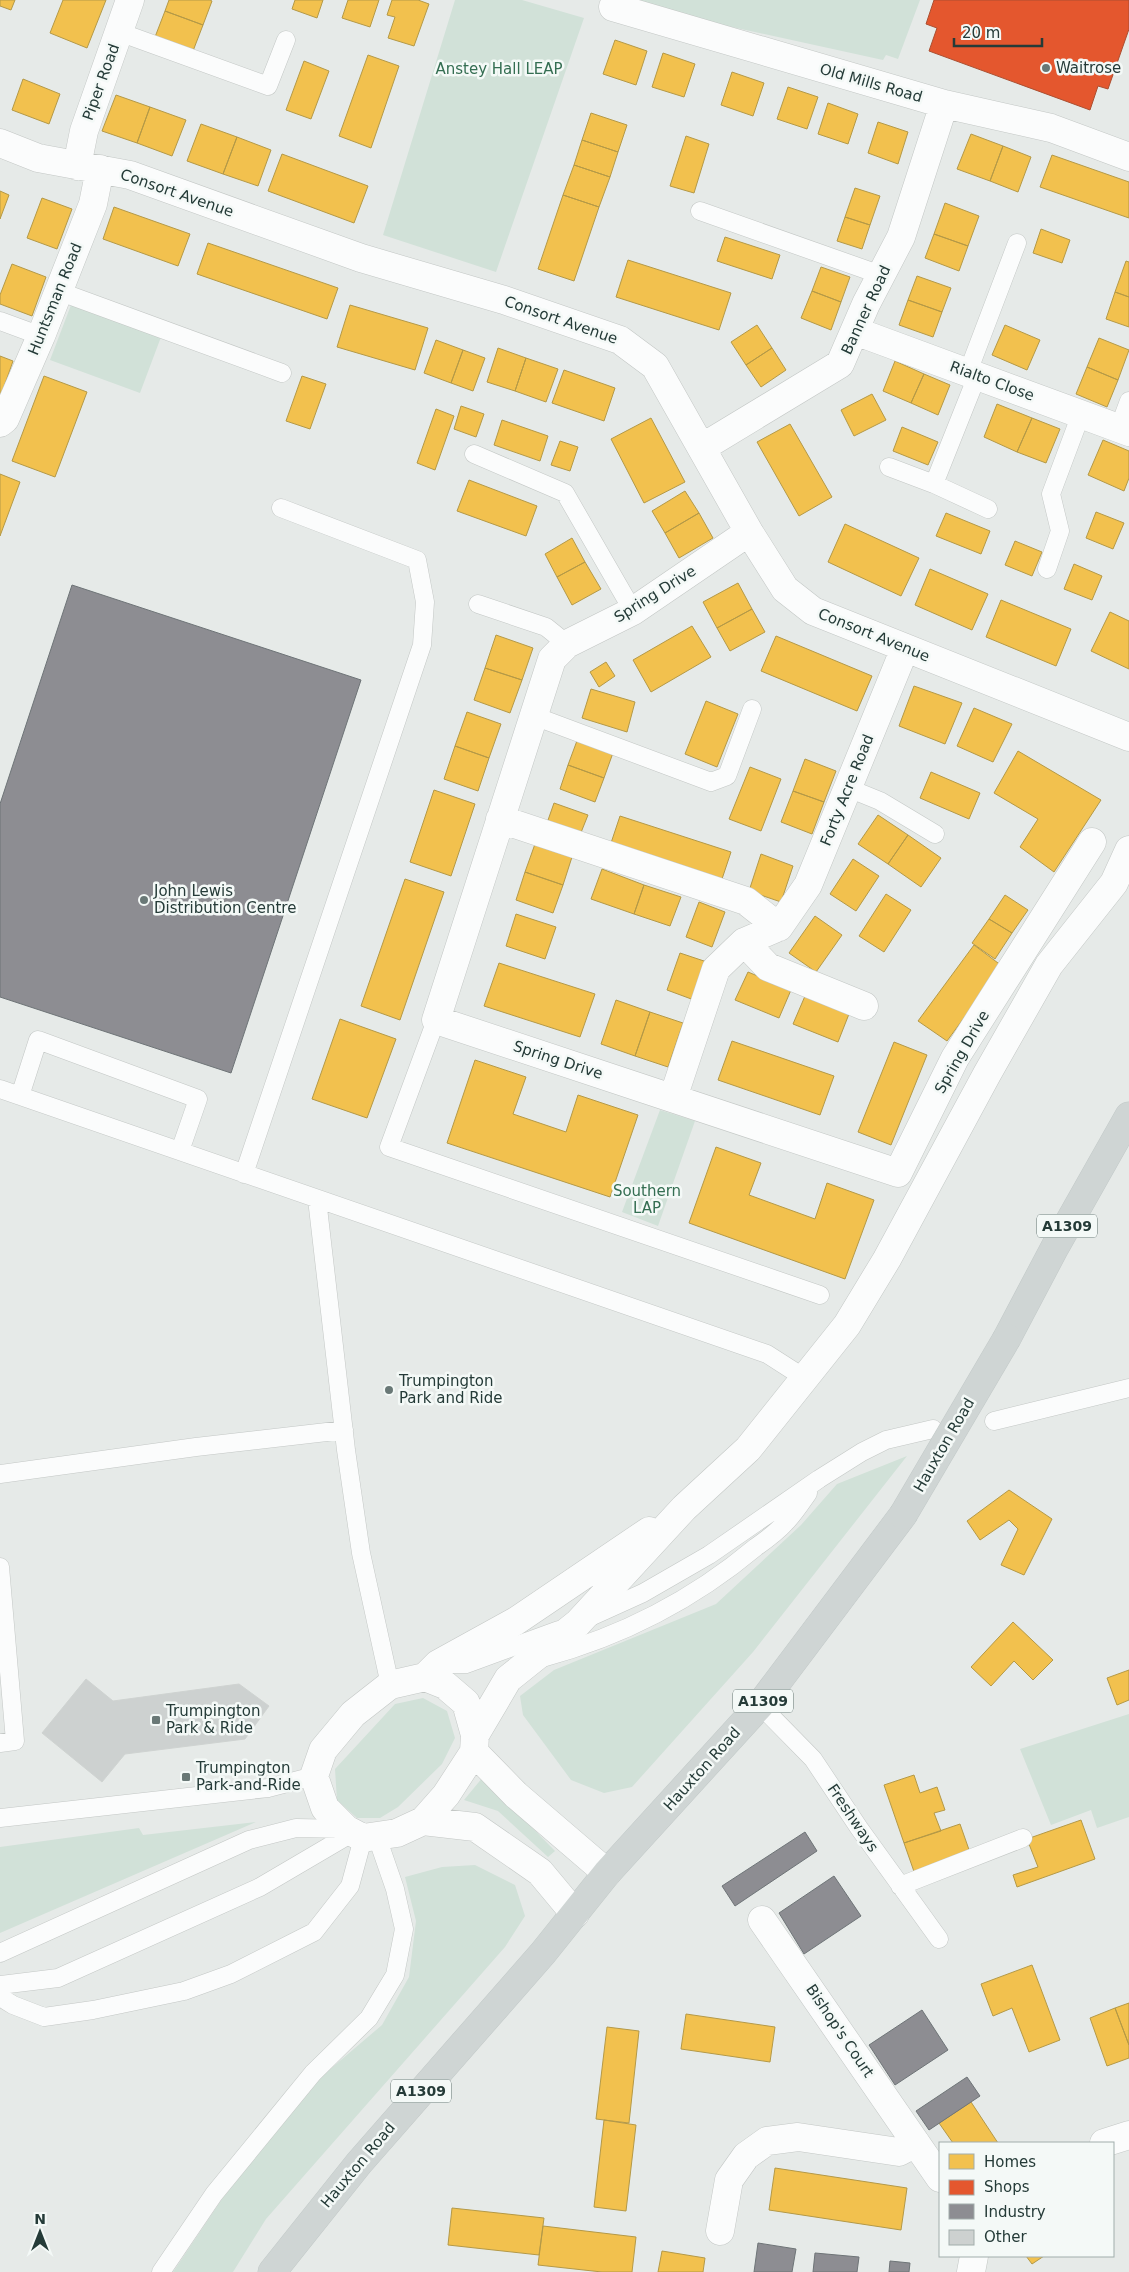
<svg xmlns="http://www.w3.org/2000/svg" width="1129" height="2272" font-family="'DejaVu Sans',sans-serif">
  <rect width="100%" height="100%" fill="#e6eae8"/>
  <!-- green -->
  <path fill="#d1e1d8" d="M 455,0 L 522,0 L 584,18 L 496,272 L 383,235 Z
    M 608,0 L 920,0 L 898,59 L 886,55 L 883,60 Z
    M 71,305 L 161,337 L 140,393 L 50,360 Z
    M 660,1110 L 695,1121 L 658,1226 L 622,1212 Z
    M 907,1456 L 753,1652 L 632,1787 L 604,1793 L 571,1780 L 523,1715 L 520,1696 L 554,1670 L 716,1604 L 801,1525 L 837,1484 Z
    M 423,1698 L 447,1711 L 455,1738 L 442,1764 L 398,1807 L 380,1818 L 357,1818 L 337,1800 L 335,1769 L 395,1704 Z
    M 1129,1714 L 1129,1817 L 1097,1828 L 1091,1810 L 1051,1825 L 1020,1749 Z
    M 483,1777 L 555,1851 L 548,1857 L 498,1811 L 464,1800 Z
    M 256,1822 L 0,1933 L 0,1847 L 139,1828 L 143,1835 Z
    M 475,1865 L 515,1885 L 525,1916 L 505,1947 L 266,2219 L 233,2272 L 173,2272 L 222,2199 L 321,2077 L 382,2025 L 409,1977 L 416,1921 L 405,1877 L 442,1867 Z"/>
  <!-- homes -->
  <path fill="#f2c14e" stroke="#b49947" d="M 0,0 L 15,0 L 11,10 L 0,6 Z
    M 63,0 L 106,0 L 87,48 L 50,33 Z
    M 169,0 L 210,0 L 212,1 L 203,25 L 165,11 Z
    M 295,0 L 323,0 L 317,18 L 292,9 Z
    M 348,0 L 379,0 L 370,27 L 342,18 Z
    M 392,0 L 418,0 L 429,4 L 414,46 L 388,38 L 395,17 L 387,15 Z
    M 165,11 L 203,25 L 193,51 L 155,37 Z
    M 615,40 L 647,51 L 636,85 L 603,74 Z
    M 663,53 L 695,64 L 684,97 L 652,87 Z
    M 368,55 L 399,66 L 371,148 L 339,136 Z
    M 304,61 L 329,71 L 311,119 L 286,110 Z
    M 732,72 L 764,83 L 753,116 L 721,105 Z
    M 23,79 L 60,94 L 49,124 L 12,110 Z
    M 788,87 L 818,97 L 807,129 L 777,119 Z
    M 116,95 L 150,107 L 137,143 L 102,131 Z
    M 828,103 L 858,114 L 848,144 L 818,134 Z
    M 150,107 L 186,120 L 172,156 L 137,143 Z
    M 591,113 L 627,125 L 618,152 L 582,140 Z
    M 878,122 L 908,132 L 898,164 L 868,153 Z
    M 201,124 L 237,137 L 223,174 L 187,161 Z
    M 971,134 L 1003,146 L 990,181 L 957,169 Z
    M 686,136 L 709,144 L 694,193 L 670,186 Z
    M 237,137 L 271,150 L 258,186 L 223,174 Z
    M 582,140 L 618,152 L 610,177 L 574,165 Z
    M 1003,146 L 1031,157 L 1018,192 L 990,181 Z
    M 282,154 L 368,186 L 354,223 L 268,191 Z
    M 1052,155 L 1129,182 L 1129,218 L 1040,187 Z
    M 574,165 L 610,177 L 599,207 L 563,195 Z
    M 855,188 L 880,196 L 870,225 L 845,217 Z
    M 0,191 L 9,195 L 0,219 Z
    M 563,195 L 599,207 L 574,281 L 538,269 Z
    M 42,198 L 72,209 L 57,249 L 27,238 Z
    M 945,203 L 979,216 L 968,246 L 934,234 Z
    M 114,207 L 190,234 L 178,266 L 103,239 Z
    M 845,217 L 870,225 L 862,249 L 837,241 Z
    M 1041,229 L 1070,240 L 1062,263 L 1033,253 Z
    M 934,234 L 968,246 L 959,271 L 925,258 Z
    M 725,237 L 780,255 L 772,279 L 717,261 Z
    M 208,243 L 338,288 L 327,319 L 197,274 Z
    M 628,260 L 731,293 L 719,330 L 616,297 Z
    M 1126,261 L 1129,262 L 1129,297 L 1115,292 Z
    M 12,264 L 46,277 L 32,316 L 0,304 L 0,295 Z
    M 821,267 L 850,277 L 841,302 L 812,291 Z
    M 917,276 L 951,288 L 942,312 L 908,300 Z
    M 812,291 L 841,302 L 831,330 L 801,318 Z
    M 1115,292 L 1129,297 L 1129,327 L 1106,319 Z
    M 908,300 L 942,312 L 933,337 L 899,325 Z
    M 350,305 L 428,328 L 415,370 L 337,347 Z
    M 757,325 L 772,348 L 746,365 L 731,342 Z
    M 1005,325 L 1040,340 L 1027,370 L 992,355 Z
    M 1099,338 L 1129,350 L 1118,380 L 1087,367 Z
    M 436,340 L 463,350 L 451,383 L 424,373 Z
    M 498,348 L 526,358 L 515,391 L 487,382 Z
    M 772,348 L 786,370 L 761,387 L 746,365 Z
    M 463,350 L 485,358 L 473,391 L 451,383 Z
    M 0,356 L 13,361 L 0,398 Z
    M 526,358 L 558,369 L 546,402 L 515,391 Z
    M 895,361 L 924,374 L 911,403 L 883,391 Z
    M 1087,367 L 1118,380 L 1107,407 L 1076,394 Z
    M 564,370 L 615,388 L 604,421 L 552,403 Z
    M 924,374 L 950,385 L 938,415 L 911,403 Z
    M 44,376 L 87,392 L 55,477 L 12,461 Z
    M 302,376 L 326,384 L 310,429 L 286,421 Z
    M 872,394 L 886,420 L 854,436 L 841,410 Z
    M 997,404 L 1032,418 L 1017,452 L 984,437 Z
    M 461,406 L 484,414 L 476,437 L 454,429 Z
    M 436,409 L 454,416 L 435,470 L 417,463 Z
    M 651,418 L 685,482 L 644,503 L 611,439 Z
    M 1032,418 L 1060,429 L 1046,463 L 1017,452 Z
    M 502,420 L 548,436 L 540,461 L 494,445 Z
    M 790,424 L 832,497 L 799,516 L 757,442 Z
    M 902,427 L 938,442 L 928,465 L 893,451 Z
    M 1103,440 L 1129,451 L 1129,478 L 1124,491 L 1088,475 Z
    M 560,441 L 578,447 L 570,471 L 551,465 Z
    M 0,474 L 20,482 L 0,536 Z
    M 469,480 L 537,506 L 526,536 L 457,511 Z
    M 685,491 L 699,513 L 665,533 L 652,511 Z
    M 1096,512 L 1124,523 L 1113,549 L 1086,538 Z
    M 699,513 L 713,538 L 679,558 L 665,533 Z
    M 946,513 L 990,531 L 981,554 L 936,536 Z
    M 845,524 L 919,558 L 901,596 L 828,562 Z
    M 572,538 L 585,562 L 557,577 L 545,554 Z
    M 1015,541 L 1042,552 L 1032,576 L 1005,565 Z
    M 585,562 L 601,589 L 572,605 L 557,577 Z
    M 1074,564 L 1102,576 L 1092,600 L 1064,589 Z
    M 930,569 L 988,594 L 972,630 L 915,605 Z
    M 738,583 L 752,609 L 717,628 L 703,602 Z
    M 1001,600 L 1071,629 L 1056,666 L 986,637 Z
    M 752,609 L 765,632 L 730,651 L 717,628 Z
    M 1110,612 L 1129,621 L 1129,669 L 1091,651 Z
    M 692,626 L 711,657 L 651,692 L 633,660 Z
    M 496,635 L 533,648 L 522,680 L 485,668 Z
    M 776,636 L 872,676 L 857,711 L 761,671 Z
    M 606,662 L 615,676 L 599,687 L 590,672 Z
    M 485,668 L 522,680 L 510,713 L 474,700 Z
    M 914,686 L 962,703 L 945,744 L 899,726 Z
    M 591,689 L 635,702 L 627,732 L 582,718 Z
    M 706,701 L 738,714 L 717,767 L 685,754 Z
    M 974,708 L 1012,724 L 993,762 L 957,746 Z
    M 467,712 L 501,724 L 489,758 L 455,746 Z
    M 578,738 L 614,750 L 604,778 L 568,765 Z
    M 455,746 L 489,758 L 478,791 L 444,779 Z
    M 1018,751 L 1101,800 L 1054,872 L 1020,847 L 1038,819 L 994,793 Z
    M 805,759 L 836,771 L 824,802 L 793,791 Z
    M 568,765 L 604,778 L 595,802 L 560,789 Z
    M 750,767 L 781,779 L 761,831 L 729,819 Z
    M 931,772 L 980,793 L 969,819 L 920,798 Z
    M 434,790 L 475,804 L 451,876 L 410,862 Z
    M 793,791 L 824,802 L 812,834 L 781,822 Z
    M 554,803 L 588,815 L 580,835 L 547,823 Z
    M 878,815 L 908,835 L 888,864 L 858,844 Z
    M 620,816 L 731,852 L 722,879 L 611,843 Z
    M 908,835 L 941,858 L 921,887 L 888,864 Z
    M 535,844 L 572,857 L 563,885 L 525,872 Z
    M 761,854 L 793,866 L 781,902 L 749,891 Z
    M 853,859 L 879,876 L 856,911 L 830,894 Z
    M 602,869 L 644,885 L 634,914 L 591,899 Z
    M 525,872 L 563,885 L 553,913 L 516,900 Z
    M 405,879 L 444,892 L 400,1020 L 361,1006 Z
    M 644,885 L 681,897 L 670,926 L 634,914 Z
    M 886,894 L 911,910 L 884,952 L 859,936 Z
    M 1005,895 L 1028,910 L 1012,933 L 989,919 Z
    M 699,902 L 725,912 L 712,947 L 686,937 Z
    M 516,914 L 556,927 L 545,959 L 506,946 Z
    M 815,916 L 842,935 L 816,972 L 789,953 Z
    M 989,919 L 1012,933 L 995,959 L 972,943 Z
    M 974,945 L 1002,966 L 947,1041 L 918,1021 Z
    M 680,953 L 707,962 L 694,1000 L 667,990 Z
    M 499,963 L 595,994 L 580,1037 L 484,1006 Z
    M 748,972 L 791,990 L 779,1018 L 735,1000 Z
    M 805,996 L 849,1014 L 838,1042 L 793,1024 Z
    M 616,1000 L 650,1012 L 635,1056 L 601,1044 Z
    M 650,1012 L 683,1023 L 668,1067 L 635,1056 Z
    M 340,1019 L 396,1039 L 367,1118 L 312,1099 Z
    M 732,1041 L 834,1076 L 820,1115 L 718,1080 Z
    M 894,1042 L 927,1055 L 891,1145 L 858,1132 Z
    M 475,1060 L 526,1077 L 513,1114 L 566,1132 L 578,1095 L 638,1115 L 610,1197 L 447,1143 Z
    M 716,1147 L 761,1163 L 749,1195 L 815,1219 L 827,1183 L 874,1200 L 845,1279 L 689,1223 Z
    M 1009,1490 L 1052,1519 L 1024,1575 L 1001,1565 L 1018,1529 L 1009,1520 L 980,1540 L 967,1521 Z
    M 1013,1622 L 1053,1660 L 1033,1680 L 1014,1661 L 991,1686 L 971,1667 Z
    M 1129,1670 L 1129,1700 L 1117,1705 L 1107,1678 Z
    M 914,1775 L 920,1793 L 937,1787 L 945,1810 L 934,1813 L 941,1831 L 904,1843 L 884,1785 Z
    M 1081,1820 L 1095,1859 L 1017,1887 L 1013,1875 L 1038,1867 L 1027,1839 Z
    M 960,1824 L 974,1864 L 918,1883 L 904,1843 Z
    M 1032,1965 L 1060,2040 L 1029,2052 L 1012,2008 L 993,2016 L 981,1984 Z
    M 1129,2003 L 1129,2045 L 1115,2008 Z
    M 1115,2008 L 1129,2045 L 1129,2058 L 1107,2066 L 1090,2018 Z
    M 686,2014 L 775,2027 L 770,2062 L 681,2049 Z
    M 607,2027 L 639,2031 L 629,2123 L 596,2119 Z
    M 971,2102 L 998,2143 L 953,2143 L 939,2123 Z
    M 604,2120 L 636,2125 L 626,2211 L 594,2207 Z
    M 775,2168 L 907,2188 L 901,2230 L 769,2210 Z
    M 452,2208 L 544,2218 L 539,2255 L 448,2245 Z
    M 543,2226 L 636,2237 L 632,2272 L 602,2272 L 538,2265 Z
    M 662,2251 L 705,2258 L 703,2272 L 658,2272 Z
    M 1026,2256 L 1044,2256 L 1032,2264 Z"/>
  <!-- shops -->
  <path fill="#e4572e" stroke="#ab4f31" d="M 934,0 L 1129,0 L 1129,29 L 1108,89 L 1098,86 L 1090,110 L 929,51 L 937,28 L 926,24 Z"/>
  <!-- industry -->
  <path fill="#8d8d92" stroke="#6e7477" d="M 72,585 L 361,680 L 231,1073 L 0,997 L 0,804 Z
    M 805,1832 L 817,1851 L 735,1906 L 722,1886 Z
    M 834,1876 L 861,1916 L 804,1954 L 779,1913 Z
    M 922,2010 L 948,2050 L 895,2085 L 869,2045 Z
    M 967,2077 L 980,2096 L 929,2130 L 916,2111 Z
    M 758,2243 L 796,2249 L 792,2272 L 754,2272 Z
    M 815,2253 L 859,2257 L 857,2272 L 813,2272 Z
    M 890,2261 L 910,2263 L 909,2272 L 889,2272 Z"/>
  <!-- building -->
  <path fill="#cdd1d0" stroke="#cfd3d1" d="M 86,1679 L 113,1701 L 239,1684 L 269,1706 L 245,1739 L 125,1754 L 102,1782 L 42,1733 Z"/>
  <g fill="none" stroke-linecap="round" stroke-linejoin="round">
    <!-- lane casing -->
    <g stroke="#c3c7c5" stroke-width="19">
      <path id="lane" d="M 119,32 L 268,86 L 286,40
        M 700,211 L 881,275
        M 58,291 L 282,373
        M 0,321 L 41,336
        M 968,372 L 1017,243
        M 1119,428 L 1129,401
        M 474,454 L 565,493 L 633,611
        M 889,467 L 934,484 L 988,509
        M 934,484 L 977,376
        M 1047,569 L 1060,531 L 1051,494 L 1081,414
        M 478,604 L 546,627 L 567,644
        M 534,716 L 711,782 L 727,776 L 752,709
        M 848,788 L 880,801 L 935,834
        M 436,1020 L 389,1147 L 820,1295
        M 0,1089 L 767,1354 L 806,1379
        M 20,1096 L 38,1040 L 198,1099 L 180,1151
        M 244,1174 L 422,645 L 425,602 L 417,560 L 281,508
        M 317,1199 L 346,1450 L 361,1553 L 390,1685
        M 994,1421 L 1129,1388
        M 0,1474 L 196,1447 L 344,1430
        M 0,1567 L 15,1741 L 0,1743
        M 590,1617 L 643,1593 L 709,1555 L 819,1479 L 862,1452 L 886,1440 L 933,1429
        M 542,1658 C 620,1637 694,1599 756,1547 C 766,1540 777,1532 785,1523 C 794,1514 801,1503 808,1493
        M 443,1664 L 466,1664 L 559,1630
        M 760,1705 L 813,1759 L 859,1828 L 939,1939
        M 0,1818 L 268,1788 L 314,1776
        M 900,1886 L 1023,1838
        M 0,1953 L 249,1840 L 296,1828 L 346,1829
        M 0,1985 L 58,1978 L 260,1887 L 352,1833
        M 0,1997 L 13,2005 L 44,2017 L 93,2010 L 184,1991 L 231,1974 L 314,1932 L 350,1886 L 363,1838
        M 161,2272 L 214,2194 L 313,2073 L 369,2018 L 395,1975 L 404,1929 L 395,1889 L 377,1837"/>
    </g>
    <!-- street casing -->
    <g stroke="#c3c7c5" stroke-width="29">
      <path id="street" d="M 613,7 L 944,104 L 1051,128 L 1129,157
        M 0,143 L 38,158 L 130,175 L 361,258 L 504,300 L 620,340 L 655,366 L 749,532 L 785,589 L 813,611 L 1129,737
        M 77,166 L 84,131 L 130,0
        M 855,331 L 1129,432
        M 0,423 L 5,419 L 41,336 L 93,204 L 100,169
        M 703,447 L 840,364 L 866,304 L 901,237 L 944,104
        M 749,532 L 633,611 L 567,644 L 552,659 L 436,1020 L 898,1173 L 955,1058 L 1092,842
        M 500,819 L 746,901 L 779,927
        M 744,942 L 768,967 L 864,1006
        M 673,1098 L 716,969 L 744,942 L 779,927 L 808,885 L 905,648
        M 425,1677 L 445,1685 L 466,1703 L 475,1735 L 474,1752 L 446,1795 L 423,1821 L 397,1833 L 363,1838 L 346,1829 L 325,1808 L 314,1776 L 323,1750 L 353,1714 L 390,1685 L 425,1677 L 438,1664 L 516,1621 L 649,1531
        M 475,1735 L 508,1679 L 578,1623 L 684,1508 L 748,1449 L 847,1325 L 887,1259 L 987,1074 L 1049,965 L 1114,883 L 1129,850
        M 474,1752 L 516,1795 L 607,1873
        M 423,1821 L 475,1827 L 540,1872 L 575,1914
        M 762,1920 L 940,2178
        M 1104,2143 L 1129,2135
        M 720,2231 L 729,2180 L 746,2156 L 767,2141 L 798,2137 L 899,2152 L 916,2143
        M 971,2272 L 974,2256"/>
    </g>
    <!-- primary casing -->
    <g stroke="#c2c9c8" stroke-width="29">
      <path id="primary" d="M 1007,1338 L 1055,1247 L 1129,1116
        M 272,2272 L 359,2163 L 543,1953 L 607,1873 L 760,1705 L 903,1515"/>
    </g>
    <!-- lane -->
    <use href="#lane" stroke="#fbfcfc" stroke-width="18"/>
    <!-- street -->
    <use href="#street" stroke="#fbfcfc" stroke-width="28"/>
    <!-- primary -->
    <use href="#primary" stroke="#cfd5d4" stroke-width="28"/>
    <!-- primary-bridge casing -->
    <g stroke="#c2c9c8" stroke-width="29" stroke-linecap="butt">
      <path id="primary-bridge" d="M 903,1515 L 1007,1338"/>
    </g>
    <!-- primary-bridge -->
    <use href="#primary-bridge" stroke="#cfd5d4" stroke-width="28"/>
  </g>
  <!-- markers -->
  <g fill="#697876" stroke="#f4f9f7" stroke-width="2">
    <circle cx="1046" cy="68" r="5"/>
    <circle cx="144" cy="900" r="5"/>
    <circle cx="389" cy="1390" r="5"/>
    <rect x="151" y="1715" width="10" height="10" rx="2.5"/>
    <rect x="181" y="1772" width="10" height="10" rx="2.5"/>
  </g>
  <g text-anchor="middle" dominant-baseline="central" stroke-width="5" stroke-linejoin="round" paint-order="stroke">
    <!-- shield labels -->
    <g fill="#f4f9f7" stroke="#637471" stroke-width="1">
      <rect x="1037" y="1214.5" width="60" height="23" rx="4"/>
      <rect x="733" y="1689.5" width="60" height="23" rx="4"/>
      <rect x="391" y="2079.5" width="60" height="23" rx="4"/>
    </g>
    <g font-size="14" font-weight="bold" fill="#253b38">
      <text x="1067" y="1226">A1309</text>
      <text x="763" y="1701">A1309</text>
      <text x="421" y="2091">A1309</text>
    </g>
    <!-- poi labels -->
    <g font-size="15" fill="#253b38" stroke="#f4f9f7" text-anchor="start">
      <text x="1056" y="68">Waitrose</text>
      <text x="154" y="891">John Lewis<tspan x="154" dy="17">Distribution Centre</tspan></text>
      <text x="399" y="1381">Trumpington<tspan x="399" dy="17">Park and Ride</tspan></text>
      <text x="166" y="1711">Trumpington<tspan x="166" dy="17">Park &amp; Ride</tspan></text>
      <text x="196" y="1768">Trumpington<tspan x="196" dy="17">Park-and-Ride</tspan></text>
    </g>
    <!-- park labels -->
    <g font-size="15" fill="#346e52" stroke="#f4f9f7">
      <text x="499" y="69">Anstey Hall LEAP</text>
      <text x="647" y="1191">Southern<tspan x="647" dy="17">LAP</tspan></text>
    </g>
    <!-- street labels -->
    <g font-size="15" fill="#253b38" stroke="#f4f9f7">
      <text transform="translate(101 82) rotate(-70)">Piper Road</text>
      <text transform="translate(871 83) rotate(16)">Old Mills Road</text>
      <text transform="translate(177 193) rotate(19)">Consort Avenue</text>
      <text transform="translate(55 299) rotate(-68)">Huntsman Road</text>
      <text transform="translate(866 310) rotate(-65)">Banner Road</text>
      <text transform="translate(561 320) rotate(19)">Consort Avenue</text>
      <text transform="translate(992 381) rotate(20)">Rialto Close</text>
      <text transform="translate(655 594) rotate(-32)">Spring Drive</text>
      <text transform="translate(874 635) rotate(22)">Consort Avenue</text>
      <text transform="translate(847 790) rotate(-68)">Forty Acre Road</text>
      <text transform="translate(962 1052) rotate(-60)">Spring Drive</text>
      <text transform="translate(558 1060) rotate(18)">Spring Drive</text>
      <text transform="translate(944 1445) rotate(-60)">Hauxton Road</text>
      <text transform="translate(702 1769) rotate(-48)">Hauxton Road</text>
      <text transform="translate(853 1818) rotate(56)">Freshways</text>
      <text transform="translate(840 2031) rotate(56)">Bishop's Court</text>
      <text transform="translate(358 2165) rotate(-50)">Hauxton Road</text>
    </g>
  </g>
  <!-- legend -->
  <rect x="939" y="2142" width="175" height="115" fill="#f4f9f7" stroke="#a1adab"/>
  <rect x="949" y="2154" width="25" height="15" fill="#f2c14e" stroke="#a1adab"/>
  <text x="984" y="2167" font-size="15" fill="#253b38">Homes</text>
  <rect x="949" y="2180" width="25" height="15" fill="#e4572e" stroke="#a1adab"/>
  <text x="984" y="2192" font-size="15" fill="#253b38">Shops</text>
  <rect x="949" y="2204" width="25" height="15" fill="#8d8d92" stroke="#a1adab"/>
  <text x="984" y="2217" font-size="15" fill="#253b38">Industry</text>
  <rect x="949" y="2230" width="25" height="15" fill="#cdd1d0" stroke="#a1adab"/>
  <text x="984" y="2242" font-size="15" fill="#253b38">Other</text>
  <!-- north arrow -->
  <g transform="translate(40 2232)" stroke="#f4f9f7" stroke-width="4" paint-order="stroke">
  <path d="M0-4L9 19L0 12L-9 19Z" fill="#253b38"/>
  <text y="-8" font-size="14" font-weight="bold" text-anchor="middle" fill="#253b38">N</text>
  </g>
  <!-- scale -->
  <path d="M954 38v8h88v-8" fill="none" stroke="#253b38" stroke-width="2.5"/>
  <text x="962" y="38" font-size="15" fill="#253b38" stroke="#f4f9f7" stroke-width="4" paint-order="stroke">20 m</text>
</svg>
